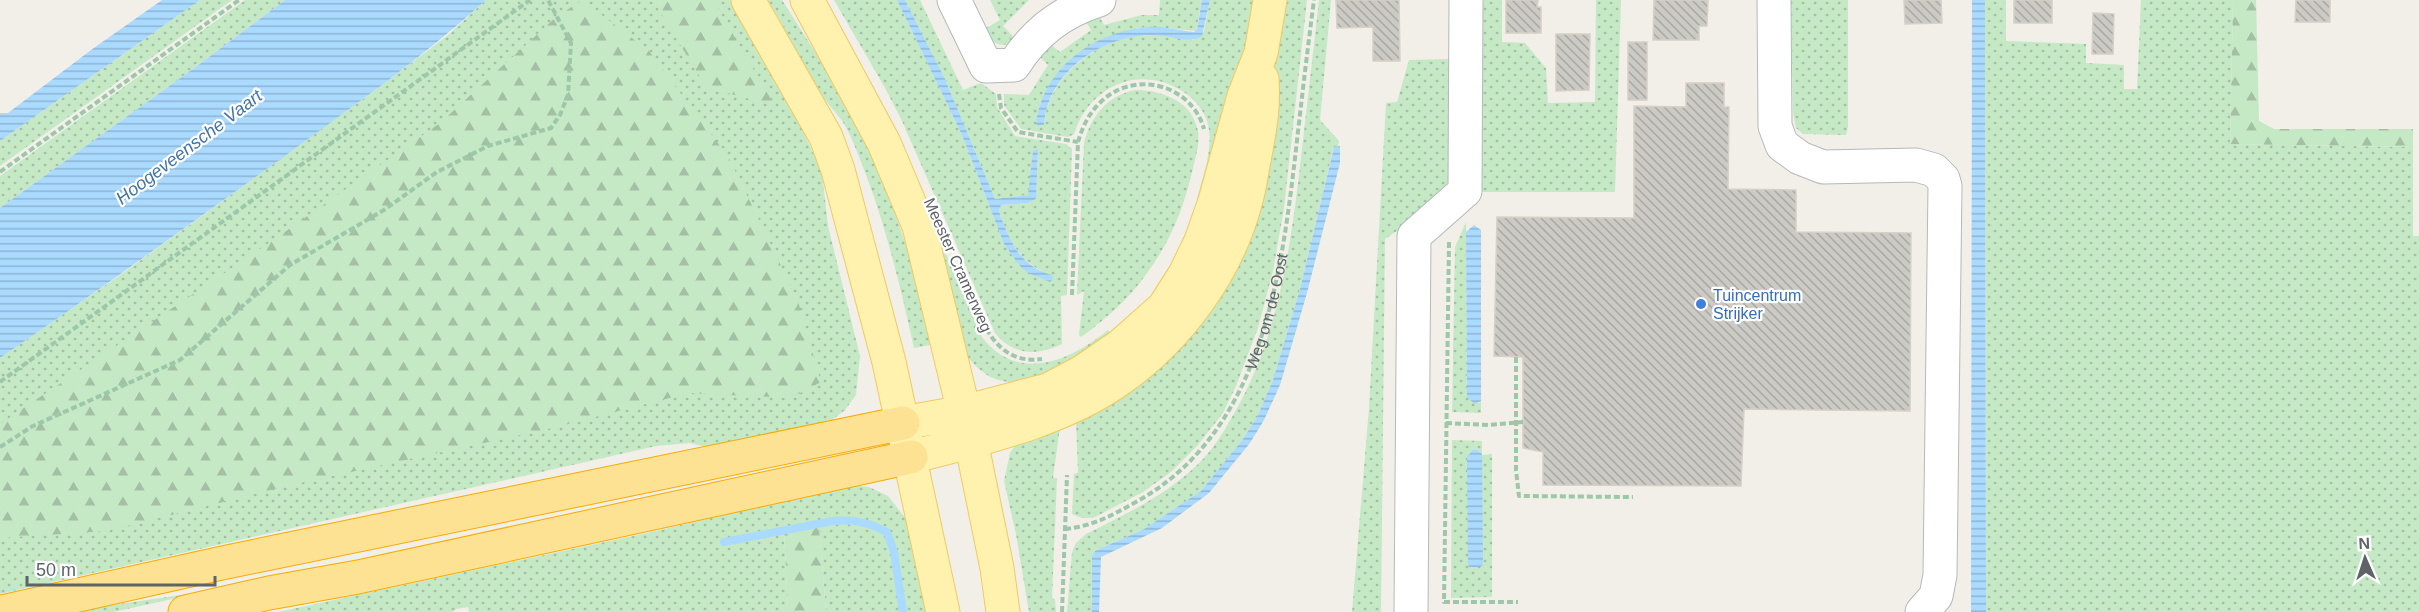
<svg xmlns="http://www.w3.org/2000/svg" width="2419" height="612" font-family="Arial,sans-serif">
  <defs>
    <pattern id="grass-dots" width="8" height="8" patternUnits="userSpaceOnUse" patternTransform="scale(1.5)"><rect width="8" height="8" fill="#c5e8c5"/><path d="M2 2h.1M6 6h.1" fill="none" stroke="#a3c0a4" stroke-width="1.8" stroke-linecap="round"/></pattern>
    <pattern id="forest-firs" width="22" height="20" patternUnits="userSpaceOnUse" patternTransform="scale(1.5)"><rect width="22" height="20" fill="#c5e8c5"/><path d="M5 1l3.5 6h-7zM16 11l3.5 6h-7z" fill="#a3c0a4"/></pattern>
    <pattern id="water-rules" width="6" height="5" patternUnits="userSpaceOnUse" patternTransform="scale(1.5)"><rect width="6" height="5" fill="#aadaff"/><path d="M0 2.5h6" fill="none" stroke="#8eb4d2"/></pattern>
    <pattern id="building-back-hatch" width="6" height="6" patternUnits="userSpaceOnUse" patternTransform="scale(1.5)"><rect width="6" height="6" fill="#cccac5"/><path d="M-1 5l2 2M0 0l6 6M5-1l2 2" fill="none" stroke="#a9a8a4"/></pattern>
  </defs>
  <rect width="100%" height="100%" fill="#f1efe8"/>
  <!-- grass -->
  <path fill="url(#grass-dots)" d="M 200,0 L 232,0 L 0,166 L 0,141 Z
    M 245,0 L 285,0 L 197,66 L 0,208 L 0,176 Z
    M 486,0 L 735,0 L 782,84 L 822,173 L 828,226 L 860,356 L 856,395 L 845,410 L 832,420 L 706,447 L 690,443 L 656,446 L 0,594 L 0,358 L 123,273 L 366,97 L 447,36 Z
    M 768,0 L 782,0 C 811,46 842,92 865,141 C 897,206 915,274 935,344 L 914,348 C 898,275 880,202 849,133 C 841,115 824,102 815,85 C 799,56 785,28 768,0 Z
    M 834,0 L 897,0 L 962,135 L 1004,244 L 1019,265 L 1048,274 C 1023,263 1012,247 1003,222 C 1000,216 998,211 1001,205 L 1028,203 L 1036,199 L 1038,149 L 1028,195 L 995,199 L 945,79 L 905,0 L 920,0 L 963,90 L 981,83 L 996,94 L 997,107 L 1015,136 L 1066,144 L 1072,149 L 1067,295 L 1061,296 L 1062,344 C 1037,356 1014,356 995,333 L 902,121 L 884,86 Z
    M 990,0 L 1029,0 L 1003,26 L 1016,39 C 1003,51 990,42 981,31 L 1000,20 Z
    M 1160,0 L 1202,0 L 1196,31 L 1152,27 L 1138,28 L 1090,45 L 1040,104 L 1036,124 L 1038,126 L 1044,125 C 1049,73 1101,36 1151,35 C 1165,34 1179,37 1193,40 L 1204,31 L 1210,0 L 1254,0 L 1240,73 L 1204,201 L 1197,199 C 1203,175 1215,146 1207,121 C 1202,106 1190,95 1177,88 C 1133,65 1088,90 1074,134 L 1068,137 L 1021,129 L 1004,105 L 1004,94 L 1029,95 L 1048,65 L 1035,52 L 1045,40 L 1060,52 L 1091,30 L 1082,15 L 1095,8 L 1104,25 L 1142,15 L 1159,15 Z
    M 1284,0 L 1307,0 L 1284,208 L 1273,271 L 1258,328 L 1236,386 L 1223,413 L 1198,445 L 1171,472 L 1143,492 L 1093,518 L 1082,518 L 1072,514 L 1074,474 L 1078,473 L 1076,420 L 1060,427 L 1053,478 L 1057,478 L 1052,598 L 1055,599 L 1056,612 L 1029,612 L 1016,534 L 1004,481 L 1010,453 L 1020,438 L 1076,412 L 1261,161 Z
    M 1319,0 L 1331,0 L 1320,120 L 1339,141 L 1338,146 L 1334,147 L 1333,150 L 1300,289 L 1273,380 L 1257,417 L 1243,439 L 1201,491 L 1144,529 L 1095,551 L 1092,556 L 1092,612 L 1067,612 L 1072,552 L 1076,543 L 1086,534 C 1128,513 1171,493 1204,458 C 1215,446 1224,431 1232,417 C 1283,331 1293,228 1304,131 C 1309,88 1314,44 1319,0 Z
    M 1481,0 L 1502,0 L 1502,42 L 1525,43 L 1546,68 L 1548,103 L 1595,102 L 1596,0 L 1621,0 L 1615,192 L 1481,192 Z
    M 1791,0 L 1848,0 L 1848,127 L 1846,135 L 1803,134 L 1796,128 L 1793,113 Z
    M 1985,0 L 2006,0 L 2006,41 L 2086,44 L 2086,63 L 2124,65 L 2124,89 L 2137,89 L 2141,0 L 2233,0 L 2230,144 L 2413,147 L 2413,236 L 2419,236 L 2419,612 L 1986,612 Z
    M 1449,59 L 1449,181 L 1429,209 L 1385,239 L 1381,612 L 1352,612 L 1369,408 L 1386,103 L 1397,102 L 1409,60 Z
    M 1135,90 C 1160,90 1190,100 1197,127 C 1201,141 1196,155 1193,168 C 1184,207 1171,241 1147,273 C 1130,298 1105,320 1081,337 L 1079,335 L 1084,291 L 1077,295 L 1084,143 C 1091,116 1107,96 1135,90 Z
    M 928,212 L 982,337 C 1018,384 1070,361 1108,330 L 1113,336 C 1068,363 1007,414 966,354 Z
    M 1466,222 L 1467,397 L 1479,403 L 1481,401 L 1481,413 L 1452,412 L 1455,247 Z
    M 1452,440 L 1482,441 L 1482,454 L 1477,450 L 1482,455 L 1492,454 L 1492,597 L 1451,598 Z
    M 852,485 L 869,487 L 888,496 L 911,525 L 927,612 L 826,612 L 819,526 L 784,531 L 788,612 L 469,612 L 468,607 L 456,609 L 452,612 L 278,612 L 647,533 Z
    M 209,591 L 113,612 L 67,612 L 78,610 Z"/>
  <!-- forest -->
  <path fill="url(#forest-firs)" d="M 582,0 L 649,51 L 729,158 L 798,301 L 821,382 L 791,398 L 689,393 L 548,429 L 291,485 L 107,531 L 0,538 L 0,424 L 269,243 L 440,123 L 555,18 Z
    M 653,0 L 713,0 L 775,106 L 706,87 Z
    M 2233,0 L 2256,0 L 2259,121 L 2274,129 L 2413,129 L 2413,147 L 2230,144 Z
    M 811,525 L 819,526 L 826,612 L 788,612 L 784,530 Z"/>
  <!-- water -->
  <path fill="url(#water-rules)" d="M 162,0 L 200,0 L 0,141 L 0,113 L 8,113 L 91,50 Z
    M 285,0 L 486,0 C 421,59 349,109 278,161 C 186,227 94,294 0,358 L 0,208 L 197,66 Z
    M 897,0 L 905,0 L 945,79 L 995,199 L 1028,195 L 1033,151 L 1038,149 L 1036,199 L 1028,203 L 1001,205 C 998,211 1000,216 1003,222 C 1012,247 1025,268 1052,275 L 1053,279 L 1050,282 L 1028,273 L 1019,265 L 1004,244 L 962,135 Z
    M 1202,0 L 1210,0 L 1202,36 C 1189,45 1167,34 1152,35 C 1101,36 1048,72 1044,125 L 1038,126 L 1036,124 C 1043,68 1094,31 1149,27 C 1164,26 1179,31 1194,32 L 1197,29 Z
    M 1972,0 L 1985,0 L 1986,612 L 1971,612 Z
    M 1340,146 L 1340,163 L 1307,293 L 1280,385 L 1264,420 L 1250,443 L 1209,493 L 1162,528 L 1101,557 L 1099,612 L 1092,612 L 1092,556 L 1095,551 L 1144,529 L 1201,491 L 1243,439 L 1257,417 L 1273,380 L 1300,289 L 1334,147 Z
    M 1474,225 L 1481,230 L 1481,401 L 1475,404 L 1467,397 L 1466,232 Z
    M 1473,450 L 1477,450 L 1482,454 L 1483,565 L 1480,567 L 1469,567 L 1468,564 L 1467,457 Z"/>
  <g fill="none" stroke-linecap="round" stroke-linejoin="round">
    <!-- stream -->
    <path stroke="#aadaff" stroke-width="8" d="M 724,542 L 833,521 C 853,519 869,522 887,532 L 894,552 L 903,612"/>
  </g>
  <!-- building -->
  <path fill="url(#building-back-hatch)" stroke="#d6d1c6" stroke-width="1.5" d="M 1336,0 L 1399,0 L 1400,61 L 1373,61 L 1373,27 L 1337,28 Z
    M 1506,0 L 1538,0 L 1537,7 L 1541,7 L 1541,33 L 1506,33 Z
    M 1654,0 L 1708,0 L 1707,26 L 1699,26 L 1699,40 L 1653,40 Z
    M 1904,0 L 1941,0 L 1942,23 L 1905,24 Z
    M 2014,0 L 2052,0 L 2052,23 L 2014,23 Z
    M 2296,0 L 2330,0 L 2330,22 L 2295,22 Z
    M 2093,13 L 2114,14 L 2113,54 L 2092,54 Z
    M 1556,34 L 1590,34 L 1589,90 L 1556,91 Z
    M 1628,42 L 1647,42 L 1647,100 L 1628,100 Z
    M 1686,83 L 1724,83 L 1724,107 L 1729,107 L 1728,189 L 1796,190 L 1796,232 L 1911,233 L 1910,411 L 1744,409 L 1741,486 L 1543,485 L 1543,452 L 1523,448 L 1523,357 L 1494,356 L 1497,217 L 1634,218 L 1634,106 L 1686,107 Z"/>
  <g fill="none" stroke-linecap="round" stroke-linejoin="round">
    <!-- minor casing -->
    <g stroke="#b5b8bc" stroke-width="35">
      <path id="minor" d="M 954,0 L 986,66 L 1014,65 C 1034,33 1063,11 1099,0
        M 1774,0 L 1775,126 L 1782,145 L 1800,158 L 1823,167 L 1916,165 L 1934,170 L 1943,179 L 1945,186 L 1940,575 L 1936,596 L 1922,612
        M 1411,612 L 1414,236 L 1465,191 L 1466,0"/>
    </g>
    <!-- major casing -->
    <g stroke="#f2c960" stroke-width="35">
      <path id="major" d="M 748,0 L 826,137 L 838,170 L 889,362 L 943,612
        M 807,0 L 884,143 L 919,226 L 971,441 L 997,568 L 1003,612
        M 903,423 L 964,412 L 1048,390 L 1082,372 L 1120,346 L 1164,307 L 1185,274 L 1201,241 L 1215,201 L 1244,96 L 1261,53 L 1270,0
        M 911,457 C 979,439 1062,421 1120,379 C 1179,337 1228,271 1246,200 C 1250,186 1252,170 1255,155 C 1260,128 1264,107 1262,79"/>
    </g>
    <!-- highway casing -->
    <g stroke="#f9ab00" stroke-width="35">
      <path id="highway" d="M 2,612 L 222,563 L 903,423
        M 185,612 L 269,593 L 358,577 L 911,457"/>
    </g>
    <!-- path -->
    <g stroke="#9cc7a9" stroke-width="4" stroke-dasharray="6 3" stroke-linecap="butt">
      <path d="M 999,94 L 1001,108 L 1018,132 L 1078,142"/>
      <path d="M 0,172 L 239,0"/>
      <path d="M 1449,242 L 1444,602 L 1518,602"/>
      <path d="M 964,280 C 980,316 993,366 1042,359"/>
      <path d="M 1072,295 L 1078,142 C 1083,125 1090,111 1104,99 C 1138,70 1192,86 1204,129"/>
      <path d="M 1516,357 L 1516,470 L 1519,496 L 1633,497"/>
      <path d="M 0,382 L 530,0"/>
      <path d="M 1446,423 L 1488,425 L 1523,422"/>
      <path d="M 0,447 L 33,426 L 180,360 L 290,265 L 384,210 L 437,172 L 488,146 L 551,128 L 560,115 L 568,95 L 571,43 L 548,0"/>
      <path id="s1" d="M 1065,529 C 1093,526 1111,516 1136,502 C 1259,434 1280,285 1295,158 C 1301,105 1307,53 1314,0"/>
      <path d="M 1062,612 L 1067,475"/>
    </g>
    <!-- minor -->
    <use href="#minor" stroke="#fff" stroke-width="33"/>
    <!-- major -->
    <use href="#major" stroke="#fff2af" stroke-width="33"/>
    <!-- highway -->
    <use href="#highway" stroke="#fde293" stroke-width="33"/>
  </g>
  <!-- markers -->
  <circle fill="#3f7fe0" stroke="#fff" stroke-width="2" cx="1701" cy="304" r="6"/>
  <g text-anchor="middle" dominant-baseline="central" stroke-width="4.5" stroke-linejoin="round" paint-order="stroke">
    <!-- street labels -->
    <g font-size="16" fill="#5f6368" stroke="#fff">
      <text transform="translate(958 265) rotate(66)">Meester Cramerweg</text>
      <text stroke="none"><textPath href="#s1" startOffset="315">Weg om de Oost</textPath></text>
    </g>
    <!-- shop labels -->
    <g font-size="16" fill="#366cbe" stroke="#fff" text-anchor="start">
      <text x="1713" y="295">Tuincentrum<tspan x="1713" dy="18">Strijker</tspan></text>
    </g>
    <!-- water labels -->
    <g font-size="18" font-style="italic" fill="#4174aa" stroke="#fff">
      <text transform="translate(189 147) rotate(-37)">Hoogeveensche Vaart</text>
    </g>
  </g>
  <!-- north arrow -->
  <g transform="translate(2365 558) rotate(357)" stroke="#ffffff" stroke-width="4.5" paint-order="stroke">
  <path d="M0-4.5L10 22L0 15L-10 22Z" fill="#5f6368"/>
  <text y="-9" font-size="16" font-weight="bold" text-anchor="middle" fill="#5f6368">N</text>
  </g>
  <!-- scale -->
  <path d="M27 576v9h188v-9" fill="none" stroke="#5f6368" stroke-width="3"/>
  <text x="36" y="576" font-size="18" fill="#5f6368" stroke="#ffffff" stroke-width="4.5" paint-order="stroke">50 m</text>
</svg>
